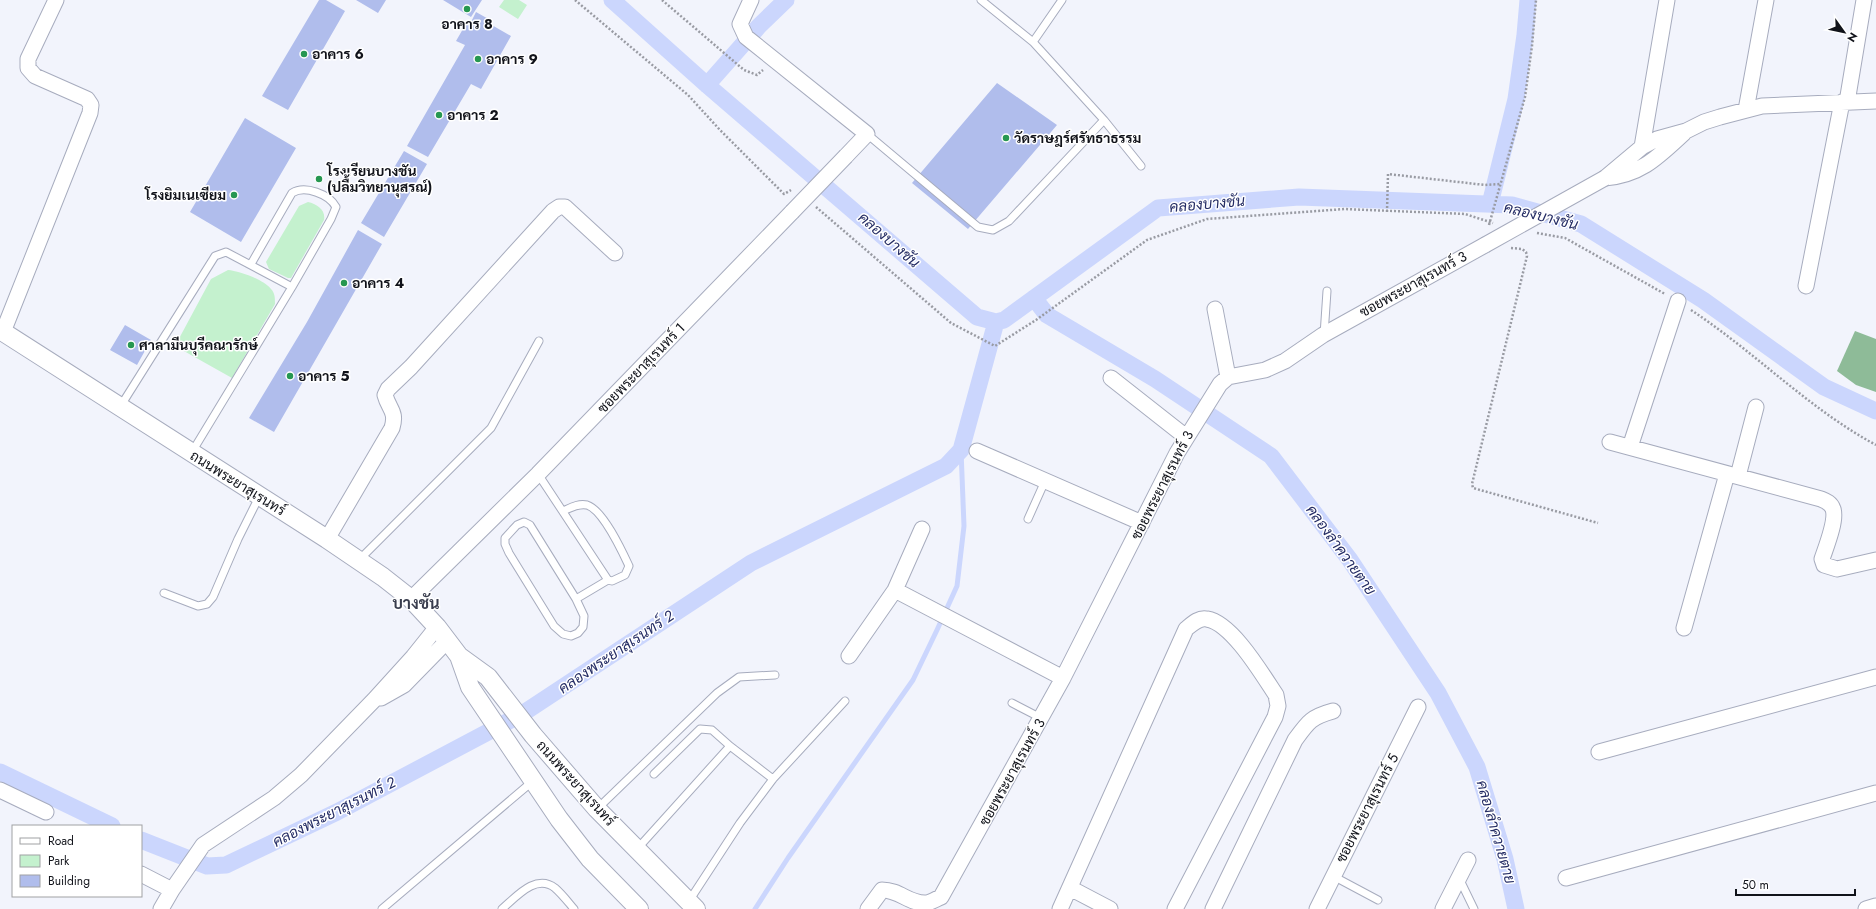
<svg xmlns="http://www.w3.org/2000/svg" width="1876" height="909" font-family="Jost,Sarabun,sans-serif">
  <rect width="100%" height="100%" fill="#f2f4fc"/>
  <!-- green -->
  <path fill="#c4f1ce" d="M 504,0 L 519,0 L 527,5 L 518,19 L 499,7 Z
    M 308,202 C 317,204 326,210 324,220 L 291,278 L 288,278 L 269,269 L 266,262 L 299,206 Z
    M 228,270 C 239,271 263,279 271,289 C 275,293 275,298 275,304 L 232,378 L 175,346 L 211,279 Z"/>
  <!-- forest -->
  <path fill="#8ebb98" d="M 1855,331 L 1876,339 L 1876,392 L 1856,385 L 1837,371 Z"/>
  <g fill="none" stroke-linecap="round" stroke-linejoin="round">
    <!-- stream -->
    <path stroke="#cbd6fd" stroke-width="5" d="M 755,909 L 788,858 L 913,680 L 937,630 L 957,586 L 964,526 L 961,450"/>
    <!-- canal -->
    <path stroke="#cbd6fd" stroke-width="17" d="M 612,0 L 707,85 L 977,317 L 996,322 L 1004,320 L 1158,208 L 1299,197 L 1512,205 L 1581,224 L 1703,300 L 1824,387 L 1876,411
      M 707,85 L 759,26 L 786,0
      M 1490,204 L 1516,99 L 1525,35 L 1528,0
      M 1034,298 L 1047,315 L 1155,379 L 1271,456 L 1350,560 L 1438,693 L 1477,767 L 1505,859 L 1516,909
      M 0,772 L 112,826
      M 141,840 L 207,866 L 226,865 L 337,812 L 522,714 L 751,563 L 946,466 L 961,450 L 996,322"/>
  </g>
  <!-- building -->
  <path fill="#b0bdec" d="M 319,0 L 326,0 L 345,11 L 288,110 L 262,96 Z
    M 356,0 L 386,0 L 378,13 Z
    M 443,0 L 482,0 L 471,17 Z
    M 476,12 L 492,21 L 490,24 L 511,36 L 481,89 L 471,84 L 428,157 L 407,146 L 465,45 L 456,41 L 467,22 L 470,24 Z
    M 997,83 L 1057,125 L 968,229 L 912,183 Z
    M 245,118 L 296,148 L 241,242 L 190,212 Z
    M 404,151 L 427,164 L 384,237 L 361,223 Z
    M 358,230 L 382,244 L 274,432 L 249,418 L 307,322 Z
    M 125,325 L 151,340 L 137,365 L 110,350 Z"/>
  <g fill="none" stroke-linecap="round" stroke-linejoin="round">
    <!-- service casing -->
    <g stroke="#a7acbe" stroke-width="9">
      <path id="service" d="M 981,0 L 1033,42
        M 1062,0 L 1033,42 L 1104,120 L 1141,166
        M 867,134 L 978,227 L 993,230 L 1009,221 L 1104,120
        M 1324,335 L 1327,291
        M 120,407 L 215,256 L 226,252 L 292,287
        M 192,452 L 292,287 L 331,219 L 336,207 C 329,194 305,185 292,193 L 251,264
        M 538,474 L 608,580 L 612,581 L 625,575 L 629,566 C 622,551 603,510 587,505 C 578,503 570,508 563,511
        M 1028,519 L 1045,481
        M 524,522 L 530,525 L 576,599 L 584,616 L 583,627 L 578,633 L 571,636 L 563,634 L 554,626 L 509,553 L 505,544 L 505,538 L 517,525 Z
        M 359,560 L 491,428 L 539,341
        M 164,593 L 198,606 L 207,604 L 213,597 L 238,539 L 259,497
        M 576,599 L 608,580
        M 1012,703 L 1041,718
        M 654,774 L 700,729 L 712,730 L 730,746
        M 597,809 L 717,693 L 739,677 L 775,675
        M 638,848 L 730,746 L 773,779
        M 1333,876 L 1378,900
        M 1459,878 L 1474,909
        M 689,901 L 740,823 L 773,779 L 845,701
        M 382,909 L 533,781
        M 502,909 C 516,897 536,873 555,888 C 562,894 568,902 574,909"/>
    </g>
    <!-- minor casing -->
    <g stroke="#a7acbe" stroke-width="17">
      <path id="minor" d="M 751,0 L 740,24 L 746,37 L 867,134 L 846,156
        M 1847,102 L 1864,0
        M 1746,110 L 1766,0
        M 1642,147 L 1667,0
        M 1605,178 L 1642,147 L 1657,139 L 1686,131 L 1704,122 L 1720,117 L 1762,106 L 1876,101
        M 1605,178 C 1641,175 1658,157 1684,133
        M 1806,286 L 1842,102
        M 1215,309 L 1228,377
        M 3,332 L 90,113 L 91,105 L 87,99 L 35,76 L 28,68 L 28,59 L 56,0
        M 1111,378 L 1186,437
        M 1610,442 L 1821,499 C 1826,501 1831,503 1833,509 C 1837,520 1826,547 1822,559 L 1824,565 L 1837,569 L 1876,560
        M 1630,447 L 1678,301
        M 977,451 L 1142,523
        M 1738,476 L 1756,407
        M 327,539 L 392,428 C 397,411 389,410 385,395 L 388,389 L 411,367 L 553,211 L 559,207 L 565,207 L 615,253
        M 895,590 L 922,529
        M 411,599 L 538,474 L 792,212
        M 1684,628 L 1727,474
        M 849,656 L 895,590 L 1063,678
        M 381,698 L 404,685 L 448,640
        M 1599,752 L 1876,677
        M 0,790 L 46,812
        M 141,874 L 172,890 L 161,909
        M 1566,878 L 1876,793
        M 1070,888 L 1110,909
        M 172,890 L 203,845 L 274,798 L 301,775 L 374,700 L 413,657 L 437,627
        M 868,909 L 882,890 C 900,890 909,904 926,903 C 930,903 936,899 941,897 L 1063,678 L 1177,453 L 1220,384 L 1228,377 L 1265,370 L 1285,361 L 1323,335 L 1485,245
        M 1060,909 L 1186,629 C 1192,624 1199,617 1207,619 C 1232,623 1262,674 1276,695 L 1278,706 L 1275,717 L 1175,909
        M 1213,909 L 1295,740 C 1308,722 1311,717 1333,711
        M 1317,909 L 1418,707
        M 1443,909 L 1468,860
        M 1866,909 L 1876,906"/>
    </g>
    <!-- tertiary casing -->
    <g stroke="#a7acbe" stroke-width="20">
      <path id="tertiary" d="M 0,330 L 327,539 L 383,577 L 411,599 L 437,627 L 459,656 L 488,677 L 533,735 L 597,809 L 696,909
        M 459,656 L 470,687 L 559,819 L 590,859 L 639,909"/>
    </g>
    <!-- path -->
    <path stroke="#999ba3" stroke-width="2.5" stroke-dasharray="2 2" stroke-linecap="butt" d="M 575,0 L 688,95 L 720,130 L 784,194 L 791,190
      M 662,0 L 744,70 L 757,75 L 763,70
      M 816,207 L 951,323 L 995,346 L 1036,320 L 1147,240 L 1207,219 L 1345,209 L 1465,214 L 1493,223
      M 1387,212 L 1388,174 L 1485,185 L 1501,184
      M 1537,233 L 1565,238 L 1665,294
      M 1511,248 L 1522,249 L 1526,252 L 1527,256 L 1472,484 L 1473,488 L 1598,523
      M 1691,310 C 1755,352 1809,409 1876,445"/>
    <!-- service -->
    <use href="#service" stroke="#fff" stroke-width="7"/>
    <!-- minor -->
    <use href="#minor" stroke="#fff" stroke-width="15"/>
    <!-- tertiary -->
    <use href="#tertiary" stroke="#fff" stroke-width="18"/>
    <!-- minor-bridge casing -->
    <g stroke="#a7acbe" stroke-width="17" stroke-linecap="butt">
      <path id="minor-bridge" d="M 792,212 L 846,156
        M 1485,245 L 1605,178"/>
    </g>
    <!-- path-bridge -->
    <path stroke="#999ba3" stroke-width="2.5" stroke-dasharray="2 2" stroke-linecap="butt" d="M 1489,225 L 1525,97 L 1532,46 L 1536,0"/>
    <!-- minor-bridge -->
    <use href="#minor-bridge" stroke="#fff" stroke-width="15"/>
  </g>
  <!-- markers -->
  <g fill="#269751" stroke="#fff" stroke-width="1.5">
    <circle cx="467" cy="9" r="4"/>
    <circle cx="304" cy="54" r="4"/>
    <circle cx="478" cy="59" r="4"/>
    <circle cx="439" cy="115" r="4"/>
    <circle cx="1006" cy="138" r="4"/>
    <circle cx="319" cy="179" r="4"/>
    <circle cx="234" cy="195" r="4"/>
    <circle cx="344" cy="283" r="4"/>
    <circle cx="131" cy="345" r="4"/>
    <circle cx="290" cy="376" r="4"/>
  </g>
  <g text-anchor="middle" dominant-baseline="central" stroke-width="3" stroke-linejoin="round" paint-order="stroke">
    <!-- poi labels -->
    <g font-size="14" font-weight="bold" fill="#11131a" stroke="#fff" text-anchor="start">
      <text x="467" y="24" text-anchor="middle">อาคาร 8</text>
      <text x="312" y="54">อาคาร 6</text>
      <text x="486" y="59">อาคาร 9</text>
      <text x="447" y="115">อาคาร 2</text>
      <text x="1014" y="138">วัดราษฎร์ศรัทธาธรรม</text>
      <text x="327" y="171">โรงเรียนบางชัน<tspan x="327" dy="16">(ปลื้มวิทยานุสรณ์)</tspan></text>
      <text x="226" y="195" text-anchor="end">โรงยิมเนเซียม</text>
      <text x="352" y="283">อาคาร 4</text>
      <text x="139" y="345">ศาลามีนบุรีคณารักษ์</text>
      <text x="298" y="376">อาคาร 5</text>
    </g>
    <!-- street labels -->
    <g font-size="14" fill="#11131a" stroke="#fff">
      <text transform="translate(1413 284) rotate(-29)">ซอยพระยาสุเรนทร์ 3</text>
      <text transform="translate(641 368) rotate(-46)">ซอยพระยาสุเรนทร์ 1</text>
      <text transform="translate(238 483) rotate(32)">ถนนพระยาสุเรนทร์</text>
      <text transform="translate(1162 485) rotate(-63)">ซอยพระยาสุเรนทร์ 3</text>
      <text transform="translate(1012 772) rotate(-61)">ซอยพระยาสุเรนทร์ 3</text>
      <text transform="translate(576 783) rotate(48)">ถนนพระยาสุเรนทร์</text>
      <text transform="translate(1367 808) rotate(-63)">ซอยพระยาสุเรนทร์ 5</text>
    </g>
    <!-- water labels -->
    <g font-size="15" font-style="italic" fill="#252d65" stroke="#fff">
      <text transform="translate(1207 204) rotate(-5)">คลองบางชัน</text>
      <text transform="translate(1541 216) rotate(14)">คลองบางชัน</text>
      <text transform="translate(889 240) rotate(41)">คลองบางชัน</text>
      <text transform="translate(1341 550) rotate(54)">คลองลำควายตาย</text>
      <text transform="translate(616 652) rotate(-34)">คลองพระยาสุเรนทร์ 2</text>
      <text transform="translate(334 812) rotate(-27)">คลองพระยาสุเรนทร์ 2</text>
      <text transform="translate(1496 832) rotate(74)">คลองลำควายตาย</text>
    </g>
    <!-- quarter labels -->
    <g font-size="16" font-weight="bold" fill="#393d4d" stroke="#fff">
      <text x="416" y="603">บางชัน</text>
    </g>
  </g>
  <!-- legend -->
  <rect x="12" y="825" width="130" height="72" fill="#ffffff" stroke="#a0a1a3"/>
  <rect x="20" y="838" width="20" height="6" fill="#ffffff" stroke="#a0a1a3"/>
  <text x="48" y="845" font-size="12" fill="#11131a">Road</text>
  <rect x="20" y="855" width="20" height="12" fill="#c4f1ce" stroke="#a0a1a3"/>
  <text x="48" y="865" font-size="12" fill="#11131a">Park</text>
  <rect x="20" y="875" width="20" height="12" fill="#b0bdec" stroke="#a0a1a3"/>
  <text x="48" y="885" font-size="12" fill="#11131a">Building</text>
  <!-- north arrow -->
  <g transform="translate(1844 32) rotate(123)" stroke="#ffffff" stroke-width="3" paint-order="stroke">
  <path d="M0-3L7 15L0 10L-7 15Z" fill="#11131a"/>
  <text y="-6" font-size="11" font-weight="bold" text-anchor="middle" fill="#11131a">N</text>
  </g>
  <!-- scale -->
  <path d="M1736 889v6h119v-6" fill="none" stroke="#11131a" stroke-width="2"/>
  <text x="1742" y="889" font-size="12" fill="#11131a" stroke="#ffffff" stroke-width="3" paint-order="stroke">50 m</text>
</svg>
